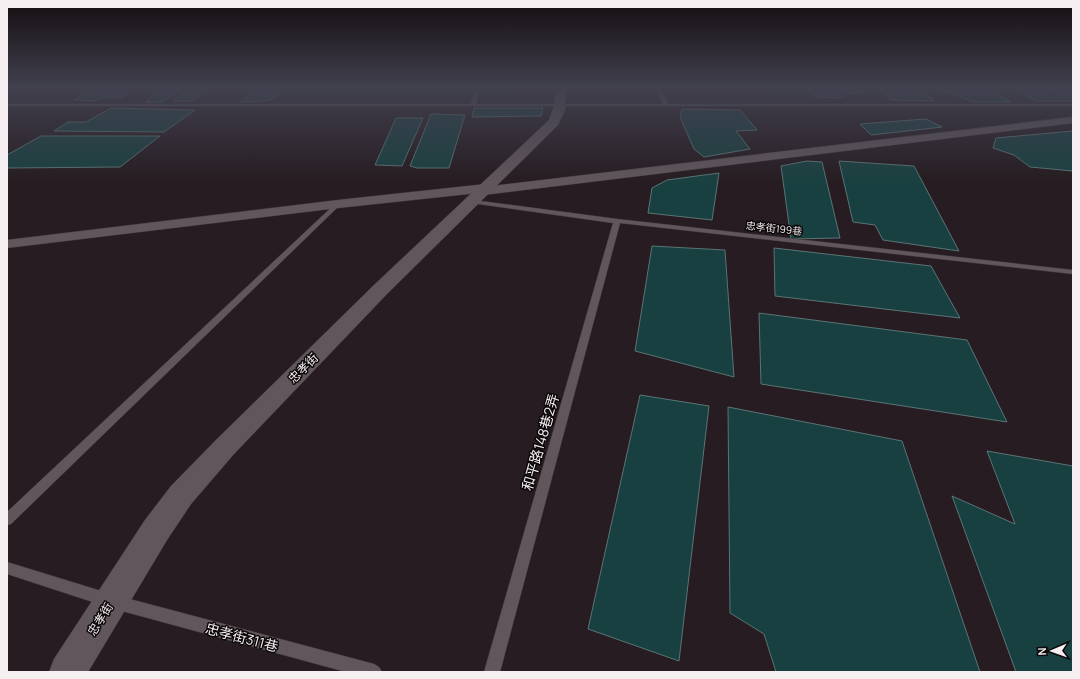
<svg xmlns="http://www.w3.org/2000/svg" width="1080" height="679" font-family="Manrope,'Noto Sans TC',sans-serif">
  <rect width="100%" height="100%" fill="#261c21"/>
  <!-- water -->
  <path fill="#194040" stroke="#5b7475" d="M 96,88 L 136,88 L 122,97 L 103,97 L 95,101 L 74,100 Z
    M 142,88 L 182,88 L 163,102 L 146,102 L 158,91 L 140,90 Z
    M 190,88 L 210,88 L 192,101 L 173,101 Z
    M 257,88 L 287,88 C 270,104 263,101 240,102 Z
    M 807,88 L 857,88 L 863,93 L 845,93 L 840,98 L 816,97 Z
    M 874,88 L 915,88 L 935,101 L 891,100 L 882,90 Z
    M 928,88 L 986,88 L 1011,102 L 972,102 L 951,92 L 933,92 Z
    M 995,88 L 1049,88 L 1067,97 L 1053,88 L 1073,88 L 1073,101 L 1036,101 L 1014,89 Z
    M 111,108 L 195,110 L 164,132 L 54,131 L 68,122 L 86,122 Z
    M 474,108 L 543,108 L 541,116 L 472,117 Z
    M 682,109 L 740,110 L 757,130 L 736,131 L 750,149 L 704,157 L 694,149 L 680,117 Z
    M 431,114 L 465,115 L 449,168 L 417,168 L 410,166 Z
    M 396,118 L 423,118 L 402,166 L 375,165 Z
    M 926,119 L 942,127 L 871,135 L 860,124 Z
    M 1073,131 L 1073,171 L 1030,167 L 1014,155 L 993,148 L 996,138 Z
    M 41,136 L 160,136 L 120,167 L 7,168 L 7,155 Z
    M 807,161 L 822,162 L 840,238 L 791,239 L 781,166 Z
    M 839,161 L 914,166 L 959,251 L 883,240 L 875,225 L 853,222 Z
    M 719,173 L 712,220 L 648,213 L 652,188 L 667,180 Z
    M 652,246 L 725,250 L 734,377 L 635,351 Z
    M 774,248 L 931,266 L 960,318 L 775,296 Z
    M 759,313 L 967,340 L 1007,422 L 761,384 Z
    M 640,395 L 709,406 L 679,661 L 588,629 Z
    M 728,407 L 902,441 L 980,672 L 776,672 L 764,634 L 730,613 Z
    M 987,451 L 1073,466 L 1073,672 L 1016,672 L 952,496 L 1015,524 Z"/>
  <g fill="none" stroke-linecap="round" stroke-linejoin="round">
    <!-- service casing -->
    <g stroke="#413a3e" stroke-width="1">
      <path id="service" d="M 475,88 L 479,88 L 476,104 L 663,104 L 656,88 L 660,88 L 668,104 L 1073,104 L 1073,106 L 7,106 L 7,104 L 471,104 Z
        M 473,200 L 617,219 L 1073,270 L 1073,274 L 620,223 L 500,672 L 484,672 L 613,223 L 471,203 L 470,202 Z
        M 338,202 L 341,204 L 340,205 L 11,524 L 7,525 L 7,512 L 336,203 Z
        M 7,562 L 111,594 L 374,664 L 379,667 L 382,672 L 346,672 L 111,608 L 7,574 Z"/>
    </g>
    <!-- minor casing -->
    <g stroke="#413a3e" stroke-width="1">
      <path id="minor" d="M 1073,117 L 1073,123 L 483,195 L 478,193 L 338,208 L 7,248 L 7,240 L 338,200 L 486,184 L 491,186 Z"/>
    </g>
    <!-- tertiary casing -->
    <g stroke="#413a3e" stroke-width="1">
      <path id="tertiary" d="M 556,88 L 566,88 L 565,110 L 558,125 L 387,294 L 234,454 L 191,504 L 167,540 L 88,672 L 49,672 L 54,659 L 145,520 L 171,486 L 216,440 L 373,286 L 549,120 L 554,106 Z"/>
    </g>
    <!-- service -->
    <use href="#service" fill="#61565c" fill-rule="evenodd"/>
    <!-- minor -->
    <use href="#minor" fill="#61565c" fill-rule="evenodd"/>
    <!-- tertiary -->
    <use href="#tertiary" fill="#61565c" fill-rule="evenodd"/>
  </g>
  <!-- sky -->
  <linearGradient id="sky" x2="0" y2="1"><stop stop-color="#150f12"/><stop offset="0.48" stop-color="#41404e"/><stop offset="1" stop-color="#41404e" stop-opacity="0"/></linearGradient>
  <rect width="1080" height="183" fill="url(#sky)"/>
  <g text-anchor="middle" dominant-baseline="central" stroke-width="3" stroke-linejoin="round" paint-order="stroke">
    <!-- far-street labels -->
    <g font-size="10" fill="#f5eff2" stroke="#0c080a">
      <text transform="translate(774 228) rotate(6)">忠孝街199巷</text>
    </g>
    <!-- street labels -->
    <g font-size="12" fill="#f5eff2" stroke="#0c080a">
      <text transform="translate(303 368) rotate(-45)">忠孝街</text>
      <text transform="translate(100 619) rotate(-58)">忠孝街</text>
    </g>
    <!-- near-street labels -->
    <g font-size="14" fill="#f5eff2" stroke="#0c080a">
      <text transform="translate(540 442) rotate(-74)">和平路148巷2弄</text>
      <text transform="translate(242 637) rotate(15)">忠孝街311巷</text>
    </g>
  </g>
  <!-- border -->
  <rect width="1080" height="679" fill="none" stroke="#f5eff2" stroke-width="16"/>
  <!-- north arrow -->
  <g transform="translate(1052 651) rotate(268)" stroke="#0c080a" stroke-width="3" paint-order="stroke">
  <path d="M0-3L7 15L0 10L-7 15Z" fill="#f5eff2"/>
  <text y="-6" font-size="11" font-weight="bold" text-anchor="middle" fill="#f5eff2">N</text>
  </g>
</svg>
